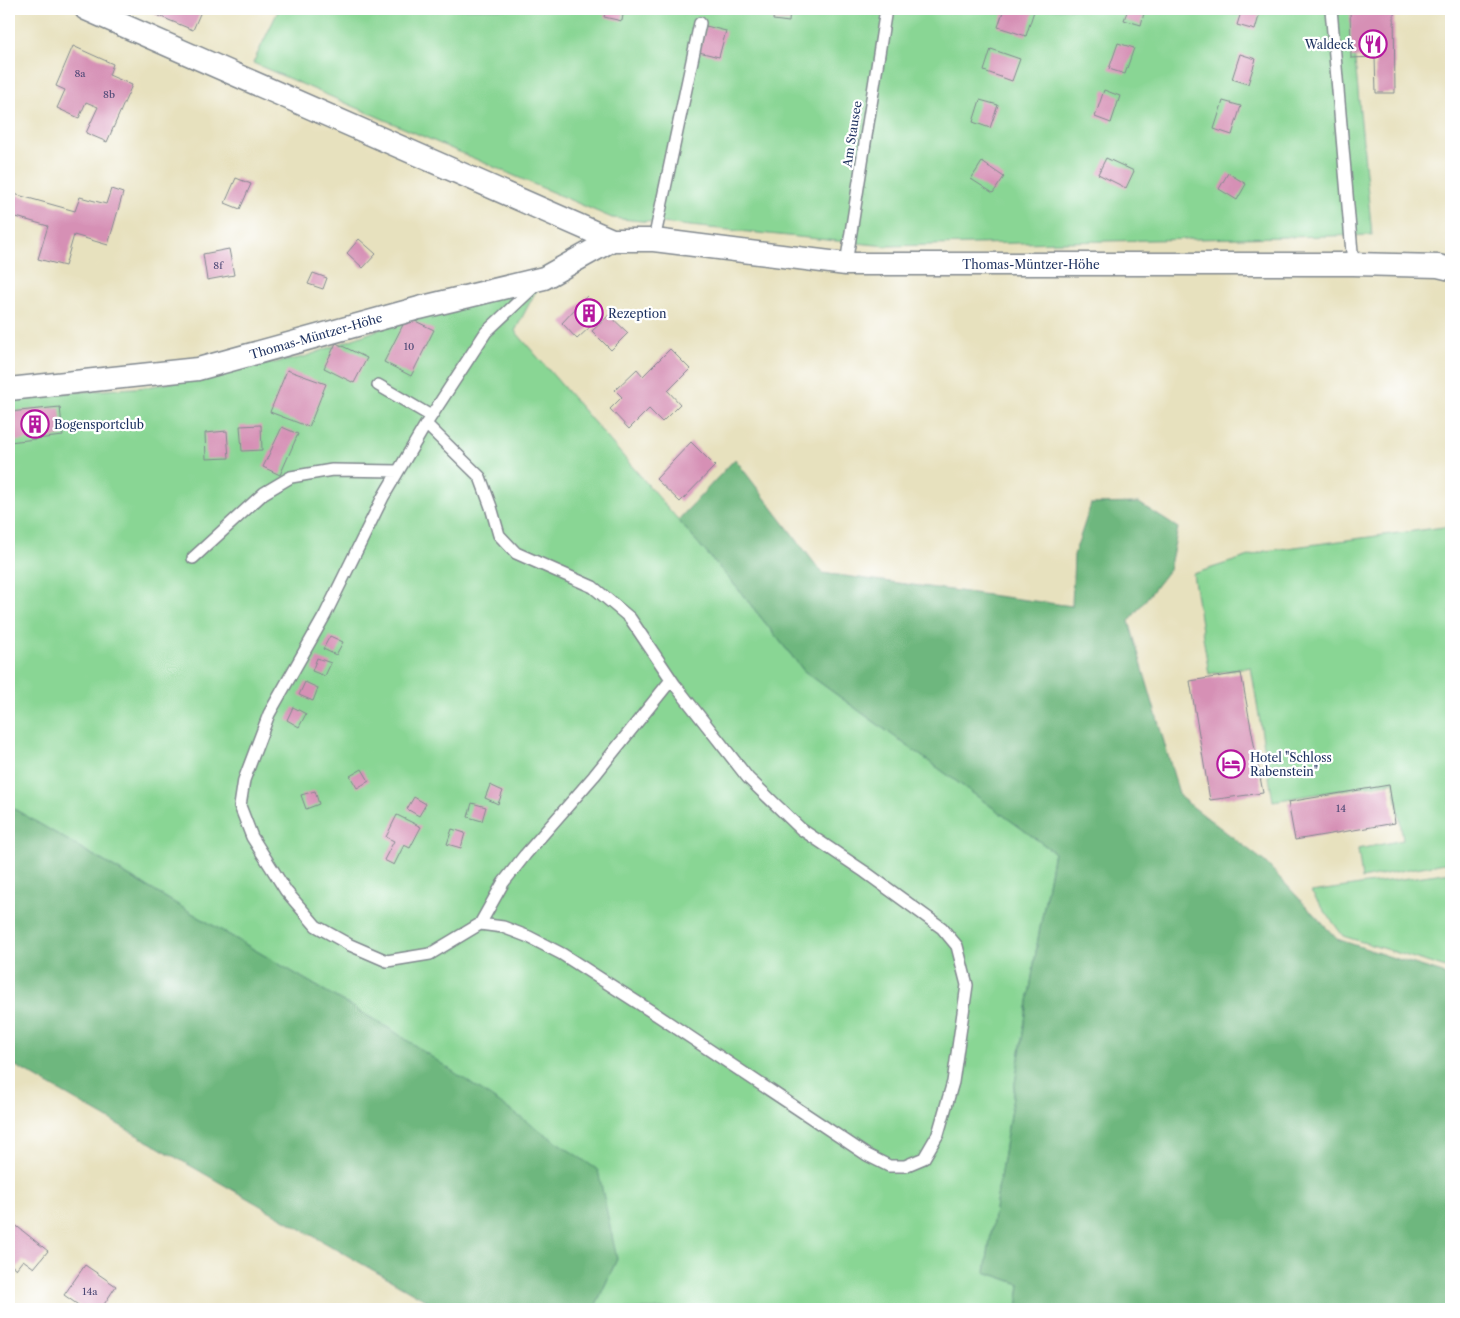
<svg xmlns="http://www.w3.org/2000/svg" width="1460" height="1318" font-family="'Libre Caslon Text',serif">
  <rect width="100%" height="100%" fill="#fff"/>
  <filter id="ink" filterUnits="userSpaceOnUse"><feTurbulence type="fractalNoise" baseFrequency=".02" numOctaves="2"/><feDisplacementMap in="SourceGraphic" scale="10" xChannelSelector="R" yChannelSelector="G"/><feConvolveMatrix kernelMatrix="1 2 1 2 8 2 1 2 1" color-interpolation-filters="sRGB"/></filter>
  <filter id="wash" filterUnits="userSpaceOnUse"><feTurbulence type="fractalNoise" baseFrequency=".0096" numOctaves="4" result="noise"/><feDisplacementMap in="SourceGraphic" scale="20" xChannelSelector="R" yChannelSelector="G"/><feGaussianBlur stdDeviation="1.12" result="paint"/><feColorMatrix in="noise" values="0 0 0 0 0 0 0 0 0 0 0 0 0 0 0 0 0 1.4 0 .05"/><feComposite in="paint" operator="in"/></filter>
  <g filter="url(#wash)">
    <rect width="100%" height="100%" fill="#e7e1be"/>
    <!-- green -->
    <path fill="#89d694" stroke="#528279" d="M 279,9 L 1350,9 L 1372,235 L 886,246 L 612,218 L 253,63 Z
      M 539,285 L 515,331 L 738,589 L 804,671 L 1054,852 L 1038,939 L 985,1272 L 1020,1284 L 1017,1309 L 594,1309 L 617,1259 L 395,1032 L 9,806 L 9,397 L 147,387 L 304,357 L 443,306 Z
      M 1451,526 L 1451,862 L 1404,870 L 1362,879 L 1358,849 L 1403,840 L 1394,782 L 1273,801 L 1251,667 L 1209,674 L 1193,574 L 1265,551 Z
      M 1451,872 L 1451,974 L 1446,968 L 1343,936 L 1311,892 Z"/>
    <!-- forest -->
    <path fill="#6eb77e" stroke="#44736e" d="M 735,459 L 822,573 L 1072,606 L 1074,555 L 1091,504 L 1139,503 L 1178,528 L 1169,570 L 1129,621 L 1180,797 L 1265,862 L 1337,939 L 1391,957 L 1443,973 L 1451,982 L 1451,1045 L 1449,1047 L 1451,1050 L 1451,1309 L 1017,1309 L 1020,1284 L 985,1272 L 1038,939 L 1054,852 L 804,671 L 738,589 L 678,520 Z
      M 9,806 L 395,1032 L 598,1170 L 617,1259 L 594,1309 L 441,1309 L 9,1062 Z"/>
    <g id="blocks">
      <!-- building -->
      <path fill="#d690b5" d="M 156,9 L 202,9 L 193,30 L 154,14 Z
        M 606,9 L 624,9 L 622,21 L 604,17 Z
        M 774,9 L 790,9 L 789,22 L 773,20 Z
        M 1004,9 L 1029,9 L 1034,11 L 1026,36 L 998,27 Z
        M 1128,9 L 1145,9 L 1141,25 L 1124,20 Z
        M 1242,9 L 1261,9 L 1255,30 L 1237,25 Z
        M 1350,9 L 1394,9 L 1395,93 L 1376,93 L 1375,57 L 1351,58 Z
        M 706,26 L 726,31 L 719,57 L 699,52 Z
        M 1118,43 L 1134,48 L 1125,74 L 1109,69 Z
        M 73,46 L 113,64 L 109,75 L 132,85 L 107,142 L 86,133 L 98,107 L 86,102 L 79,118 L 57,108 L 65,90 L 56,86 Z
        M 991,49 L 1020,59 L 1012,81 L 984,71 Z
        M 1240,54 L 1256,59 L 1248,84 L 1232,79 Z
        M 1104,90 L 1120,96 L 1111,123 L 1095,117 Z
        M 980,100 L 998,105 L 990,128 L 973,122 Z
        M 1223,101 L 1241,106 L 1232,135 L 1214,129 Z
        M 1106,158 L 1134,171 L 1126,188 L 1098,174 Z
        M 982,162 L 1004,177 L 993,193 L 971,179 Z
        M 1228,173 L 1246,184 L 1237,200 L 1219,189 Z
        M 236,178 L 251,184 L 240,209 L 225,203 Z
        M 111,189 L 123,193 L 108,245 L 74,235 L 65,266 L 38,259 L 48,226 L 9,215 L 14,194 L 75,211 L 80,197 L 106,204 Z
        M 359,239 L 376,254 L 363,268 L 347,253 Z
        M 229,249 L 234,275 L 207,280 L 203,254 Z
        M 313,273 L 327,278 L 323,289 L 308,284 Z
        M 587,296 L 604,314 L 577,339 L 562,323 Z
        M 609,315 L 628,333 L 611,350 L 592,331 Z
        M 407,317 L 434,330 L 411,376 L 384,362 Z
        M 336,343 L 367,358 L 354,383 L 324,368 Z
        M 670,349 L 690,369 L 668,391 L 680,404 L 662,422 L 649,409 L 629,429 L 610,409 L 622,397 L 615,390 L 637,369 L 643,376 Z
        M 287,370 L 326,384 L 309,427 L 270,412 Z
        M 60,407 L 63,436 L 9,442 L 9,412 Z
        M 261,425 L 262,450 L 242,451 L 240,426 Z
        M 282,427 L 298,434 L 280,475 L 263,467 Z
        M 227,431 L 229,458 L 206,459 L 205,433 Z
        M 691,442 L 715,466 L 680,502 L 656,479 Z
        M 330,636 L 343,642 L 336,655 L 323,649 Z
        M 317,658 L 331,663 L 325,676 L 312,671 Z
        M 1241,673 L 1263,793 L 1210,800 L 1190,681 Z
        M 305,682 L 318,688 L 313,701 L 299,695 Z
        M 293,707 L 306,714 L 299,727 L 287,720 Z
        M 362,769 L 369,781 L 357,788 L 350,776 Z
        M 490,785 L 503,791 L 498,804 L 485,798 Z
        M 1389,785 L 1395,823 L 1295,840 L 1288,802 Z
        M 315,791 L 319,804 L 306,809 L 301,795 Z
        M 414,797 L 426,804 L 419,816 L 407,809 Z
        M 472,803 L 486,807 L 482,821 L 468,817 Z
        M 397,815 L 421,827 L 410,848 L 404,845 L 394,865 L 384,860 L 394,841 L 386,837 Z
        M 452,829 L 465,833 L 461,848 L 447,844 Z
        M 9,1220 L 48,1251 L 34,1268 L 23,1260 L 16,1269 L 9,1263 Z
        M 85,1265 L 116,1286 L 101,1309 L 84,1309 L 64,1295 Z"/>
    </g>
  </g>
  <g filter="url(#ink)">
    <use href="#blocks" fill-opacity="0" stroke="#81888e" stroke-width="1"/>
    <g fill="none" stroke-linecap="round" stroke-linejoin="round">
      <!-- lane casing -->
      <g stroke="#81888e" stroke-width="14">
        <path id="lane" d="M 1331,9 L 1353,264
          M 654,240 L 700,23
          M 846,264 L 886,9
          M 378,385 L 431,416
          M 426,424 L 383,497 L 325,615 L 269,714 L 244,780 L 240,806 L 252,837 L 286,891 L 316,926 L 350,945 L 387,961 L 430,954 L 480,924 L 503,927 L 529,937 L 562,954 L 657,1015 L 867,1155 L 889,1166 L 905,1166 L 924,1158 L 938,1134 L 953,1082 L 967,985 L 957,946 L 942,928 L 865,872 L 801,829 L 748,778 L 675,685 L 630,618 L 593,587 L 516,553 L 499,535 L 491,507 L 480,477 L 426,424 L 486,332 L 537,284
          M 193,558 L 264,493 L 291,477 L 332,470 L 398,471
          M 480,924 L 503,883 L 525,855 L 594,776 L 671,680"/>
      </g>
      <!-- street casing -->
      <g stroke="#81888e" stroke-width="25">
        <path id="street" d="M 86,9 L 612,240
          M 9,389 L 198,369 L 419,308 L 544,278 L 612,240 L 654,240 L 846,264 L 1353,264 L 1438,266 L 1451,269"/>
      </g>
      <!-- lane -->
      <use href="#lane" stroke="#fff" stroke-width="11"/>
      <!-- street -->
      <use href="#street" stroke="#fff" stroke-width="22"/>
    </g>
  </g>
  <!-- icons -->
  <defs>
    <g id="restaurant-ring" transform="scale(1.4375)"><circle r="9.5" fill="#fff" stroke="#b5179e" stroke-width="1.5"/><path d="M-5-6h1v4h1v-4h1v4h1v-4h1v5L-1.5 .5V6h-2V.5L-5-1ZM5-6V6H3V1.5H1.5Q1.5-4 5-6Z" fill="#b5179e"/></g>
    <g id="building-ring" transform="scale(1.4375)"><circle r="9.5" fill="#fff" stroke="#b5179e" stroke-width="1.5"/><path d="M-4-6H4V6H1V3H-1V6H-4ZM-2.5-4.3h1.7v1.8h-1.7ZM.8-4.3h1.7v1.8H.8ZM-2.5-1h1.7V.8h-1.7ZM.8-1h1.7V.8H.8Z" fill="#b5179e"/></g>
    <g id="hotel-ring" transform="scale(1.4375)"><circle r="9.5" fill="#fff" stroke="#b5179e" stroke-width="1.5"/><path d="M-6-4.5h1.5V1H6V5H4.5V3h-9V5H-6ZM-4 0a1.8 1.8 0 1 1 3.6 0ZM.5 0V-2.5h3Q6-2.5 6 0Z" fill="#b5179e"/></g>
  </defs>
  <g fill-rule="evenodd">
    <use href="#restaurant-ring" x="1373" y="44"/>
    <use href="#building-ring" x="589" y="313"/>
    <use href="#building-ring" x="35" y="424"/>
    <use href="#hotel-ring" x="1231" y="764"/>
  </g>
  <g text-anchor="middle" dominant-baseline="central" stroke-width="4.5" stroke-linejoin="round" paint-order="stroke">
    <!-- number labels -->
    <g font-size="10" fill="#4a4774">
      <text x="80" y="73">8a</text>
      <text x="109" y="94">8b</text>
      <text x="218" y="265">8f</text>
      <text x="409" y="346">10</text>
      <text x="1341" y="808">14</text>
      <text x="90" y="1291">14a</text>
    </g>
    <!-- poi labels -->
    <g font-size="12" fill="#1b2f5e" stroke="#fff" text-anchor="start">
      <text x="1354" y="44" text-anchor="end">Waldeck</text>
      <text x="608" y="313">Rezeption</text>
      <text x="54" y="424">Bogensportclub</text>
      <text x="1250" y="757">Hotel "Schloss<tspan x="1250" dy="14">Rabenstein"</tspan></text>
    </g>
    <!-- street labels -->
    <g font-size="12" fill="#1b2f5e" stroke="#fff">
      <text transform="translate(852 134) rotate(-81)">Am Stausee</text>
      <text x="1031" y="264">Thomas-Müntzer-Höhe</text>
      <text transform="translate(316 336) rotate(-16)">Thomas-Müntzer-Höhe</text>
    </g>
  </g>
  <!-- margin -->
  <rect width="1460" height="1318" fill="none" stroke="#fff" stroke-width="30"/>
</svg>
